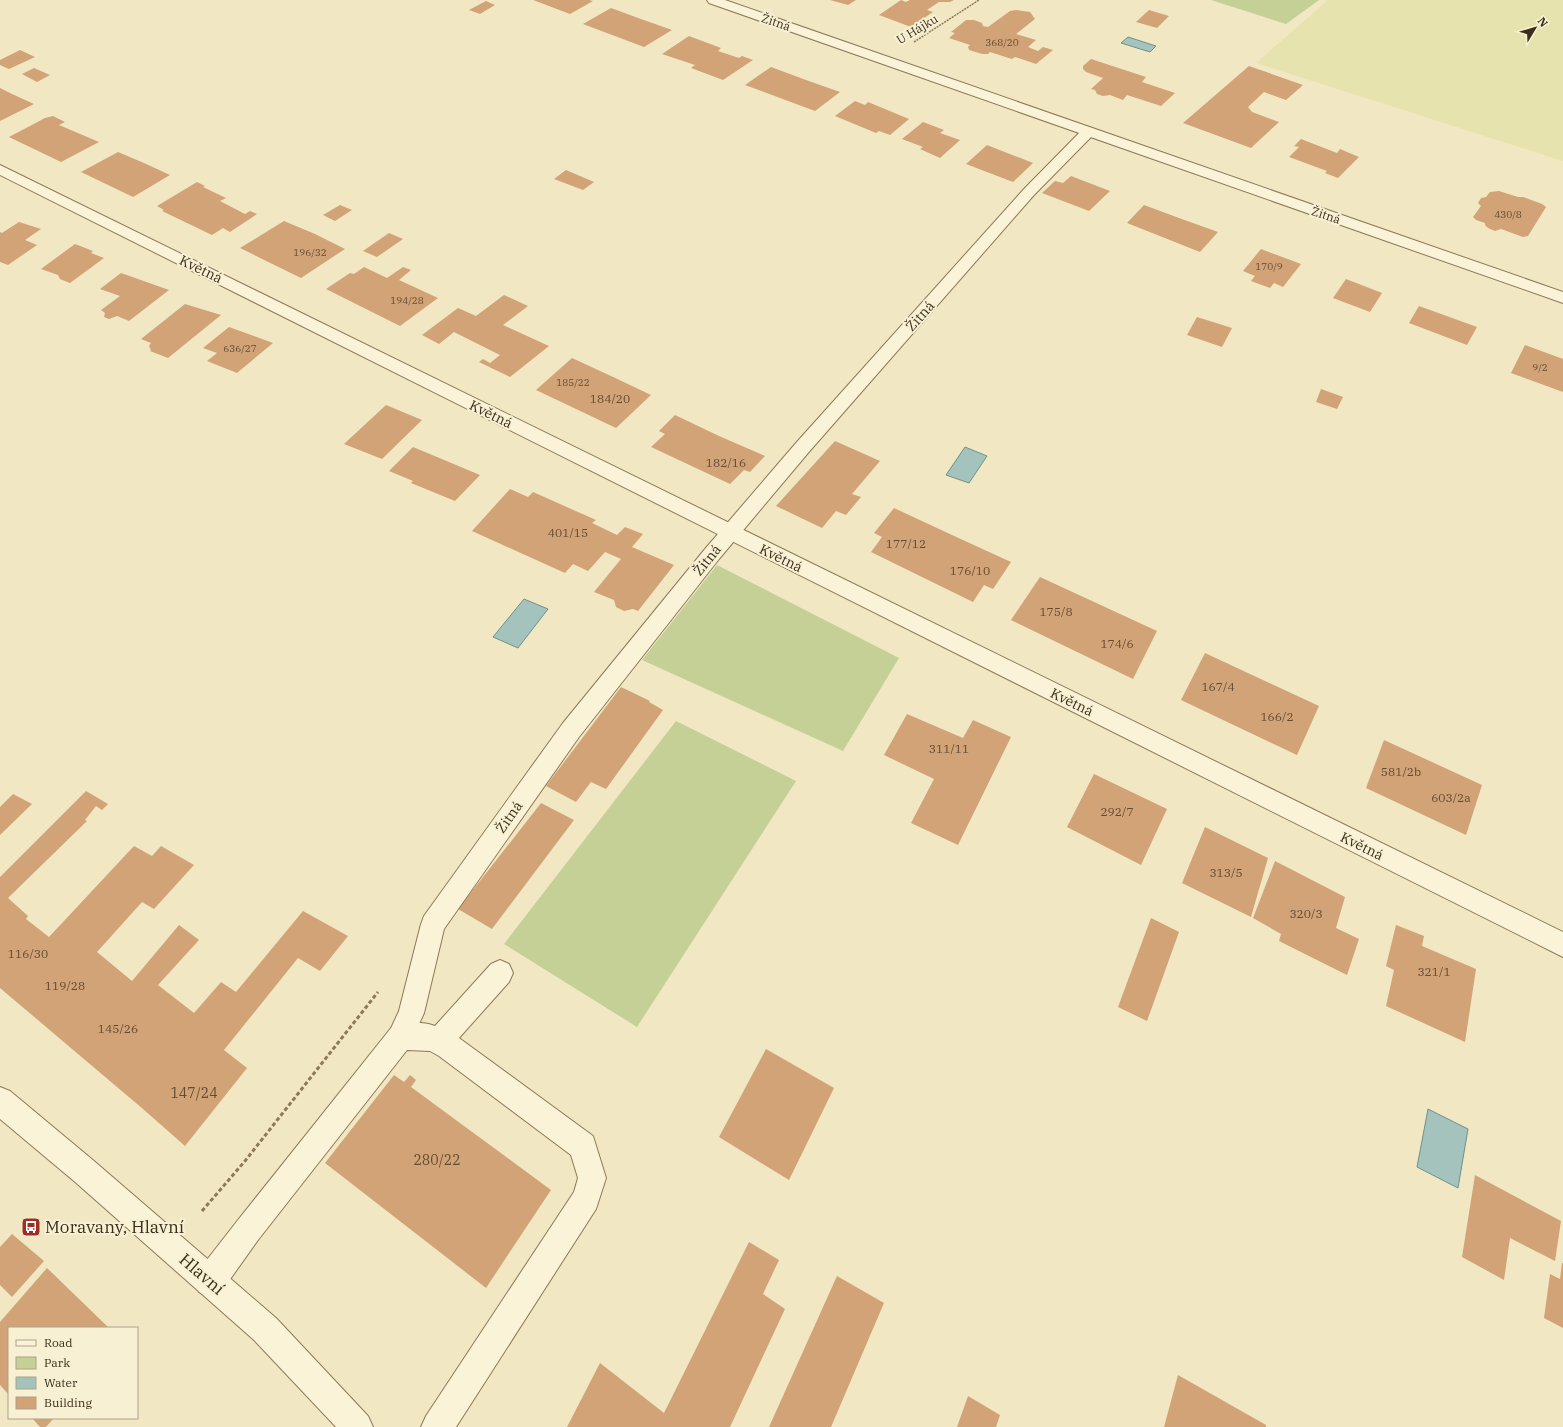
<svg xmlns="http://www.w3.org/2000/svg" width="1563" height="1427" font-family="'IBM Plex Serif',serif">
  <style>
    .farmland { fill: #e7e3af }
    .green { fill: #c5d096 }
    .water { fill: #a5c3bd; stroke: #6b938c }
    .building { fill: #d2a376 }
    .lines { fill: none; stroke-linecap: round; stroke-linejoin: round }
    .service-casing { stroke: #8d7858; stroke-width: 2 }
    .pedestrian-casing { stroke: #8d7858; stroke-width: 2 }
    .minor-casing { stroke: #8d7858; stroke-width: 2 }
    .tertiary-casing { stroke: #8d7858; stroke-width: 2 }
    .path-far1 { stroke: #8d7858; stroke-width: 1.5; stroke-dasharray: 2 1; stroke-linecap: butt }
    .path { stroke: #8d7858; stroke-width: 3; stroke-dasharray: 4 2.5; stroke-linecap: butt }
    .service { fill: #fbf3d7; fill-rule: evenodd }
    .pedestrian { fill: #fbf3d7; fill-rule: evenodd }
    .minor { fill: #fbf3d7; fill-rule: evenodd }
    .tertiary { fill: #fbf3d7; fill-rule: evenodd }
    .labels { text-anchor: middle; dominant-baseline: central; stroke-width: 4; stroke-linejoin: round; paint-order: stroke }
    .far-number-label { font-size: 10px; fill: #614b33 }
    .far-street-label { font-size: 12px; fill: #3b2e1d; stroke: #f8f0d3 }
    .number-label { font-size: 12px; fill: #614b33 }
    .street-label { font-size: 14px; fill: #3b2e1d; stroke: #f8f0d3 }
    .near-number-label { font-size: 14px; fill: #614b33 }
    .near-poi-label { font-size: 17px; fill: #3b2e1d; stroke: #f8f0d3; text-anchor: start }
    .near-street-label { font-size: 17px; fill: #3b2e1d; stroke: #f8f0d3 }
  </style>
  <rect width="100%" height="100%" fill="#f1e7c3"/>
  <path class="farmland" d="M 1328,0 L 1563,0 L 1563,161 L 1256,63 Z"/>
  <g class="green">
    <path d="M 1211,0 L 1319,0 L 1286,24 Z"/>
    <path d="M 717,565 L 899,658 L 843,751 L 642,660 Z"/>
    <path d="M 676,721 L 796,781 L 637,1027 L 504,944 Z"/>
  </g>
  <g class="water">
    <path d="M 1128,37 L 1156,46 L 1150,52 L 1121,43 Z"/>
    <path d="M 965,447 L 987,456 L 969,483 L 946,475 Z"/>
    <path d="M 524,599 L 548,609 L 518,648 L 493,637 Z"/>
    <path d="M 1428,1109 L 1468,1129 L 1458,1188 L 1417,1167 Z"/>
  </g>
  <g class="building">
    <path d="M 533,0 L 589,0 L 593,1 L 570,14 Z"/>
    <path d="M 830,0 L 856,0 L 848,5 Z"/>
    <path d="M 901,0 L 906,2 L 910,0 L 954,0 L 950,2 L 939,2 L 927,10 L 933,12 L 911,27 L 879,15 Z"/>
    <path d="M 486,1 L 495,5 L 480,14 L 469,10 Z"/>
    <path d="M 611,8 L 641,19 L 672,30 L 644,47 L 583,24 Z"/>
    <path d="M 1016,10 L 1030,12 L 1035,19 L 1016,34 L 1036,40 L 1028,47 L 1038,51 L 1043,47 L 1053,50 L 1036,64 L 1015,57 L 1012,59 L 990,52 L 988,54 L 982,54 L 969,50 L 968,47 L 970,45 L 949,38 L 955,33 L 951,32 L 966,20 L 974,20 L 982,23 L 983,26 L 988,27 L 1010,11 Z"/>
    <path d="M 1149,10 L 1169,16 L 1157,28 L 1136,22 Z"/>
    <path d="M 689,36 L 721,48 L 718,51 L 739,58 L 742,56 L 753,60 L 723,80 L 691,68 L 695,65 L 662,54 Z"/>
    <path d="M 20,50 L 35,57 L 9,69 L 0,65 L 0,60 Z"/>
    <path d="M 1091,59 L 1146,77 L 1142,82 L 1175,93 L 1161,106 L 1127,95 L 1123,100 L 1110,95 L 1103,96 L 1097,94 L 1095,90 L 1091,89 L 1103,78 L 1086,72 L 1083,69 L 1083,66 Z"/>
    <path d="M 1249,66 L 1303,85 L 1286,100 L 1264,92 L 1248,107 L 1252,112 L 1279,122 L 1251,148 L 1183,123 Z"/>
    <path d="M 771,67 L 806,80 L 840,92 L 815,111 L 745,85 Z"/>
    <path d="M 34,68 L 50,75 L 37,82 L 22,74 Z"/>
    <path d="M 0,88 L 12,94 L 34,104 L 0,121 Z"/>
    <path d="M 855,101 L 865,105 L 868,102 L 909,119 L 890,135 L 879,131 L 876,133 L 835,116 Z"/>
    <path d="M 53,116 L 65,122 L 59,125 L 99,142 L 61,162 L 9,137 L 45,118 Z"/>
    <path d="M 923,122 L 944,130 L 940,133 L 960,140 L 940,158 L 920,149 L 923,147 L 902,139 Z"/>
    <path d="M 1301,139 L 1337,153 L 1340,149 L 1359,157 L 1338,178 L 1325,173 L 1327,171 L 1289,157 L 1299,147 L 1294,146 Z"/>
    <path d="M 987,145 L 1033,163 L 1013,182 L 966,164 Z"/>
    <path d="M 118,152 L 144,163 L 170,175 L 133,197 L 81,172 Z"/>
    <path d="M 566,170 L 594,182 L 583,190 L 554,179 Z"/>
    <path d="M 1071,176 L 1110,191 L 1089,211 L 1042,193 L 1055,181 L 1063,183 Z"/>
    <path d="M 197,182 L 205,186 L 203,187 L 226,198 L 220,201 L 245,214 L 250,211 L 257,214 L 230,232 L 223,228 L 212,235 L 162,211 L 164,210 L 157,206 Z"/>
    <path d="M 1499,191 L 1518,197 L 1523,197 L 1542,204 L 1546,207 L 1528,236 L 1523,237 L 1501,229 L 1495,231 L 1488,228 L 1485,225 L 1485,223 L 1476,220 L 1473,217 L 1481,206 L 1478,203 L 1481,198 L 1486,197 L 1490,192 Z"/>
    <path d="M 340,205 L 352,210 L 335,221 L 323,215 Z"/>
    <path d="M 1144,205 L 1179,218 L 1218,232 L 1200,252 L 1127,223 Z"/>
    <path d="M 284,221 L 315,234 L 345,249 L 301,278 L 240,248 Z"/>
    <path d="M 19,222 L 41,229 L 25,240 L 37,245 L 8,265 L 0,262 L 0,232 L 2,233 Z"/>
    <path d="M 389,233 L 403,239 L 377,257 L 363,251 Z"/>
    <path d="M 75,244 L 93,251 L 91,253 L 104,258 L 70,283 L 60,279 L 58,275 L 41,269 Z"/>
    <path d="M 1261,249 L 1301,264 L 1283,287 L 1274,283 L 1270,288 L 1251,281 L 1255,276 L 1243,271 Z"/>
    <path d="M 364,267 L 387,278 L 403,267 L 411,270 L 399,280 L 438,298 L 400,326 L 326,289 L 350,273 L 354,274 Z"/>
    <path d="M 121,273 L 169,290 L 129,321 L 117,316 L 109,319 L 104,317 L 105,313 L 101,310 L 120,296 L 100,289 Z"/>
    <path d="M 1346,279 L 1382,293 L 1370,312 L 1333,298 Z"/>
    <path d="M 504,295 L 528,306 L 503,325 L 549,346 L 510,377 L 479,362 L 483,359 L 490,363 L 500,355 L 454,332 L 439,344 L 422,335 L 458,308 L 476,316 Z"/>
    <path d="M 185,304 L 221,315 L 168,358 L 150,351 L 151,350 L 149,346 L 151,343 L 141,339 Z"/>
    <path d="M 1419,306 L 1477,327 L 1467,345 L 1409,323 Z"/>
    <path d="M 1197,317 L 1232,328 L 1222,347 L 1187,335 Z"/>
    <path d="M 229,327 L 273,343 L 237,373 L 207,361 L 217,353 L 203,348 Z"/>
    <path d="M 1525,345 L 1563,359 L 1563,392 L 1511,373 Z"/>
    <path d="M 572,358 L 611,376 L 651,395 L 616,428 L 536,390 Z"/>
    <path d="M 1321,389 L 1343,397 L 1337,409 L 1316,402 Z"/>
    <path d="M 386,405 L 422,420 L 382,459 L 344,444 Z"/>
    <path d="M 675,415 L 719,436 L 765,456 L 750,472 L 744,470 L 730,484 L 651,447 L 665,434 L 659,431 Z"/>
    <path d="M 835,441 L 880,461 L 852,494 L 861,497 L 846,515 L 836,511 L 822,528 L 776,506 Z"/>
    <path d="M 413,447 L 437,457 L 480,475 L 455,501 L 411,483 L 413,481 L 389,471 Z"/>
    <path d="M 510,489 L 528,497 L 533,492 L 596,520 L 592,523 L 617,535 L 625,527 L 643,534 L 632,547 L 674,565 L 638,611 L 633,609 L 624,611 L 616,607 L 614,600 L 594,592 L 621,559 L 605,552 L 588,571 L 573,564 L 565,573 L 472,531 Z"/>
    <path d="M 894,508 L 952,535 L 1011,562 L 993,589 L 984,585 L 973,602 L 871,552 L 882,537 L 874,533 Z"/>
    <path d="M 1040,577 L 1157,631 L 1133,679 L 1011,620 Z"/>
    <path d="M 1205,653 L 1319,706 L 1297,755 L 1181,700 Z"/>
    <path d="M 621,687 L 650,701 L 649,702 L 663,710 L 606,789 L 591,782 L 576,802 L 546,786 Z"/>
    <path d="M 907,714 L 963,738 L 973,720 L 1011,737 L 958,845 L 911,823 L 934,779 L 884,755 Z"/>
    <path d="M 1384,740 L 1482,785 L 1466,835 L 1366,788 Z"/>
    <path d="M 1094,774 L 1167,809 L 1141,865 L 1067,827 Z"/>
    <path d="M 86,791 L 108,804 L 102,810 L 96,806 L 85,820 L 87,821 L 8,898 L 28,916 L 26,919 L 49,937 L 134,846 L 152,856 L 161,846 L 194,865 L 154,909 L 142,902 L 97,952 L 132,981 L 179,925 L 199,940 L 158,985 L 194,1013 L 221,982 L 236,992 L 303,911 L 348,936 L 320,971 L 298,958 L 224,1050 L 247,1068 L 185,1146 L 143,1109 L 0,988 L 0,877 Z"/>
    <path d="M 13,794 L 32,804 L 0,835 L 0,807 Z"/>
    <path d="M 541,803 L 574,820 L 492,929 L 458,909 Z"/>
    <path d="M 1205,827 L 1268,858 L 1251,917 L 1182,883 Z"/>
    <path d="M 1275,861 L 1345,897 L 1336,928 L 1359,939 L 1347,975 L 1279,941 L 1281,934 L 1253,918 Z"/>
    <path d="M 1151,918 L 1179,932 L 1147,1021 L 1118,1007 Z"/>
    <path d="M 1396,925 L 1424,936 L 1422,946 L 1476,969 L 1465,1042 L 1386,1006 L 1394,970 L 1386,966 Z"/>
    <path d="M 766,1049 L 834,1088 L 789,1180 L 719,1137 Z"/>
    <path d="M 394,1075 L 404,1082 L 410,1075 L 416,1080 L 411,1087 L 551,1190 L 486,1288 L 325,1163 Z"/>
    <path d="M 1475,1175 L 1561,1221 L 1555,1261 L 1510,1238 L 1504,1280 L 1462,1257 Z"/>
    <path d="M 12,1234 L 44,1261 L 12,1297 L 0,1285 L 0,1247 Z"/>
    <path d="M 749,1242 L 779,1260 L 763,1294 L 785,1309 L 730,1427 L 567,1427 L 600,1363 L 664,1413 Z"/>
    <path d="M 1562,1263 L 1563,1263 L 1563,1328 L 1544,1318 L 1550,1274 L 1560,1279 Z"/>
    <path d="M 47,1268 L 109,1328 L 9,1328 L 9,1395 L 0,1385 L 0,1322 Z"/>
    <path d="M 837,1276 L 884,1303 L 831,1427 L 769,1427 Z"/>
    <path d="M 1178,1375 L 1266,1425 L 1266,1427 L 1164,1427 Z"/>
    <path d="M 968,1396 L 1000,1415 L 996,1427 L 957,1427 Z"/>
    <path d="M 32,1418 L 54,1418 L 46,1427 L 40,1427 Z"/>
  </g>
  <g class="lines">
    <defs>
      <path id="service" d="M 500,960 L 509,964 L 513,973 L 509,982 L 459,1038 L 593,1136 L 606,1178 L 596,1209 L 456,1427 L 421,1427 L 426,1416 L 574,1192 L 578,1178 L 571,1155 L 439,1056 L 430,1051 L 407,1050 L 258,1240 L 221,1292 L 210,1296 L 199,1292 L 195,1281 L 199,1270 L 238,1220 L 391,1028 C 404,1022 421,1021 435,1026 L 491,964 Z"/>
      <path id="pedestrian" d="M 1088,128 L 1093,129 L 1095,132 L 1093,135 L 1034,195 L 808,453 L 719,559 L 579,737 L 444,929 L 424,1013 L 409,1046 L 400,1050 L 391,1046 L 387,1037 L 399,1011 L 421,924 L 424,916 L 563,723 L 705,549 L 796,443 L 1024,189 L 1083,129 Z"/>
      <g id="minor">
        <path d="M 707,0 L 725,0 L 1563,292 L 1563,303 L 709,3 Z"/>
        <path d="M 0,165 L 1563,932 L 1563,957 L 0,175 Z"/>
      </g>
      <path id="tertiary" d="M 0,1087 L 10,1091 L 94,1161 L 276,1318 L 368,1416 L 373,1427 L 336,1427 L 254,1340 L 74,1181 L 0,1119 Z"/>
    </defs>
    <use href="#service" class="service-casing"/>
    <use href="#pedestrian" class="pedestrian-casing"/>
    <use href="#minor" class="minor-casing"/>
    <use href="#tertiary" class="tertiary-casing"/>
    <path class="path-far1" d="M 914,42 L 979,0"/>
    <path class="path" d="M 202,1211 L 245,1161 L 378,992"/>
    <use href="#service" class="service"/>
    <use href="#pedestrian" class="pedestrian"/>
    <use href="#minor" class="minor"/>
    <use href="#tertiary" class="tertiary"/>
  </g>
  <defs>
    <symbol id="bus-square" viewBox="-11 -11 22 22"><rect x="-9" y="-9" width="18" height="18" rx="4" fill="#a02d24" stroke="#f8f0d3"/><path d="M-5-6H5V4H4V6H2V4H-2V6H-4V4H-5ZM-3.5-4V0h7V-4ZM-3.5 1.2v1.5H-2V1.2ZM2 1.2v1.5H3.5V1.2Z" fill="#fff"/></symbol>
  </defs>
  <g fill-rule="evenodd">
    <use href="#bus-square" x="20" y="1216" width="22" height="22"/>
  </g>
  <g class="labels">
    <g class="far-number-label">
      <text x="1002" y="42">368/20</text>
      <text x="1508" y="214">430/8</text>
      <text x="310" y="252">196/32</text>
      <text x="1269" y="266">170/9</text>
      <text x="407" y="300">194/28</text>
      <text x="240" y="348">636/27</text>
      <text x="1540" y="367">9/2</text>
      <text x="573" y="382">185/22</text>
    </g>
    <g class="far-street-label">
      <text transform="translate(776 22) rotate(19)">Žitná</text>
      <text transform="translate(917 29) rotate(-31)">U Hájku</text>
      <text transform="translate(1326 215) rotate(19)">Žitná</text>
    </g>
    <g class="number-label">
      <text x="610" y="398">184/20</text>
      <text x="726" y="462">182/16</text>
      <text x="568" y="532">401/15</text>
      <text x="906" y="543">177/12</text>
      <text x="970" y="570">176/10</text>
      <text x="1056" y="611">175/8</text>
      <text x="1117" y="643">174/6</text>
      <text x="1218" y="686">167/4</text>
      <text x="1277" y="716">166/2</text>
      <text x="949" y="748">311/11</text>
      <text x="1401" y="771">581/2b</text>
      <text x="1451" y="797">603/2a</text>
      <text x="1117" y="811">292/7</text>
      <text x="1226" y="872">313/5</text>
      <text x="1306" y="913">320/3</text>
      <text x="28" y="953">116/30</text>
      <text x="1434" y="971">321/1</text>
      <text x="65" y="985">119/28</text>
      <text x="118" y="1028">145/26</text>
    </g>
    <g class="street-label">
      <text transform="translate(201 269) rotate(26)">Květná</text>
      <text transform="translate(920 316) rotate(-48)">Žitná</text>
      <text transform="translate(491 414) rotate(26)">Květná</text>
      <text transform="translate(781 558) rotate(26)">Květná</text>
      <text transform="translate(707 560) rotate(-51)">Žitná</text>
      <text transform="translate(1072 702) rotate(26)">Květná</text>
      <text transform="translate(509 817) rotate(-55)">Žitná</text>
      <text transform="translate(1362 846) rotate(26)">Květná</text>
    </g>
    <g class="near-number-label">
      <text x="194" y="1093">147/24</text>
      <text x="437" y="1160">280/22</text>
    </g>
    <g class="near-poi-label">
      <text x="45" y="1227">Moravany, Hlavní</text>
    </g>
    <g class="near-street-label">
      <text transform="translate(202 1274) rotate(41)">Hlavní</text>
    </g>
  </g>
  <rect x="8" y="1327" width="130" height="92" fill="#f8f0d3" stroke="#aca28a"/>
  <rect x="16" y="1340" width="20" height="6" fill="#fbf3d7" stroke="#aca28a"/>
  <text x="44" y="1347" font-size="12" fill="#3b2e1d">Road</text>
  <rect x="16" y="1357" width="20" height="12" fill="#c5d096" stroke="#aca28a"/>
  <text x="44" y="1367" font-size="12" fill="#3b2e1d">Park</text>
  <rect x="16" y="1377" width="20" height="12" fill="#a5c3bd" stroke="#aca28a"/>
  <text x="44" y="1387" font-size="12" fill="#3b2e1d">Water</text>
  <rect x="16" y="1397" width="20" height="12" fill="#d2a376" stroke="#aca28a"/>
  <text x="44" y="1407" font-size="12" fill="#3b2e1d">Building</text>
  <g transform="translate(1535 28) rotate(52)" stroke="#f8f0d3" stroke-width="3" paint-order="stroke">
  <path d="M0-3L7 15L0 10L-7 15Z" fill="#3b2e1d"/>
  <text y="-6" font-size="11" font-weight="bold" text-anchor="middle" fill="#3b2e1d">N</text>
  </g>
</svg>
